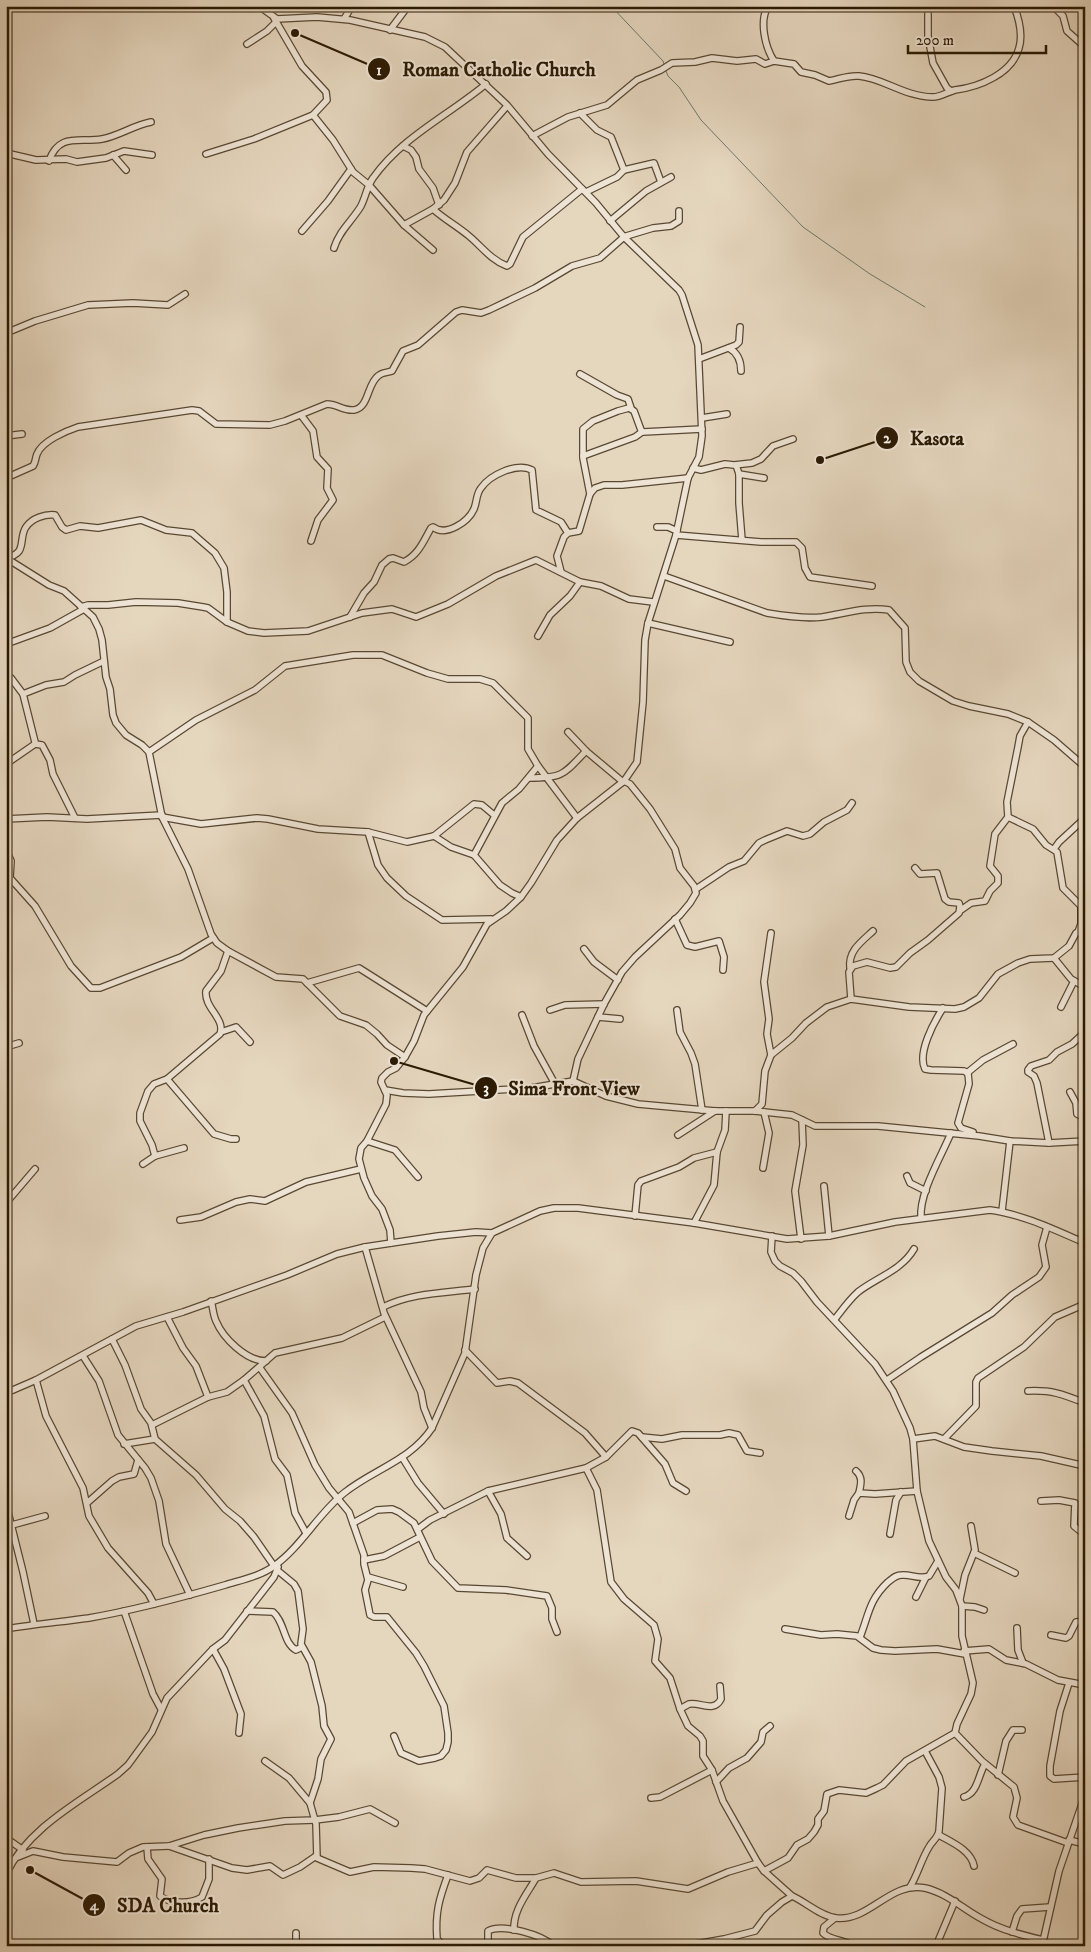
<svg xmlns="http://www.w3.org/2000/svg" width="1091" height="1952" font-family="'IM FELL DW Pica',serif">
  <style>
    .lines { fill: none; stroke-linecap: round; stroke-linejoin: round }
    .stream { stroke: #6b796e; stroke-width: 1 }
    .minor-casing { stroke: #594832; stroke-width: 8 }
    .minor { stroke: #eee4d5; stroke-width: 5.5 }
    .leader { fill: none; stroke: #2a1903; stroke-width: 2 }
    .callout-dot { fill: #2a1903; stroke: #eee4d5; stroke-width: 2 }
    .mark-label { font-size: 15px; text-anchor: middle; font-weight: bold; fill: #fff }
    .callout-label { font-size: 20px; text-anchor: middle; font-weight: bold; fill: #2a1903; stroke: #eee4d5; stroke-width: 4; stroke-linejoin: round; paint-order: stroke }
  </style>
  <rect width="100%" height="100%" fill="#e5d6be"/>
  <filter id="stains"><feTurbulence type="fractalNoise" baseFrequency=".004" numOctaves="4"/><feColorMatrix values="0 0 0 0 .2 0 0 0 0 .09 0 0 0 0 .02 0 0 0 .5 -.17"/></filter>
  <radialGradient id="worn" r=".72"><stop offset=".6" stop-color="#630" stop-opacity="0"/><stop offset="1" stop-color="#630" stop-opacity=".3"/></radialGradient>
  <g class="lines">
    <g class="stream">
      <path d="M 611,6 L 663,61 L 664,64"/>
      <path d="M 666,71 L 668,76 L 679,87 L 701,120 L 803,227 L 870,274 L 925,307"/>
    </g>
    <defs>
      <g id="minor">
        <path d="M 259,6 L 277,19 L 317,17 L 350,20 L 425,37 L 445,47 L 507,105 L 548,154 L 596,203 L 624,237 L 679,290 L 682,295 L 698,345 L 702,436 L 699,457 L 688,478 L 676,535 L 648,623 L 645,640 L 643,702 L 637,762 L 624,781 L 577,818 L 557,840 L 531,883 L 521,897 L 506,911 L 487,924 L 463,967 L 424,1015 L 414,1041 L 405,1057 L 396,1068 L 388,1072 L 382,1078 L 381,1082 L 387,1095 L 386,1104 L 367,1141 L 361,1148 L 359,1159 L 364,1178 L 372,1196 L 382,1209 L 390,1230 L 391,1243"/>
        <path d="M 768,6 C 759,21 765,47 774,61"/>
        <path d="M 1053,6 L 1063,16 L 1067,31 L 1085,47"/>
        <path d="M 928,14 L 928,36 L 933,63 L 947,88 L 951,91"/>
        <path d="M 344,19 L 352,6"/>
        <path d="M 390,30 L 408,6"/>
        <path d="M 247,44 L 267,31 L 276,22"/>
        <path d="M 580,113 L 597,130 L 611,137 L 624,170 L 617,177 L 586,192"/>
        <path d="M 313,115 L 333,140 L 353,172 L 369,185 L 404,225 L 433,250"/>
        <path d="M 532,136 L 568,117 L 607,105 L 637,80 L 661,70 L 672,63 L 695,62 L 712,58 L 737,61 L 756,59 L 765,64 L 774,61 L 794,64 L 801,72 L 815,75 L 829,81 C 840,79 848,75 859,76 C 883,78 905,97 933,97 C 941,97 947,92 955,90 C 979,87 1012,74 1019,48 C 1023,35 1019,19 1014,6"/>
        <path d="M 403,146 L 411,150 L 416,157 L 419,169 L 433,188 L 439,205"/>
        <path d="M 6,153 L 36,160 L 66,159 L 77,162 L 106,158 L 124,151 L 152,155"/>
        <path d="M 206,154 L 254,139 L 313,115 L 327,100 L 326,92 L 302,66 L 274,18"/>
        <path d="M 113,155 L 126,170"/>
        <path d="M 49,161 C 59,132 80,143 102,139 C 119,136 134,125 151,122"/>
        <path d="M 624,170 L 654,163 L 661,182"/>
        <path d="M 433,209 C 444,219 457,226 469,236 C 481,246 491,260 507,266 L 510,264 L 523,237 L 582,189"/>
        <path d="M 610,221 L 646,191 L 671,177"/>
        <path d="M 404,225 L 433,209 L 444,200 L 455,183 L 467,152 L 507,106"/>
        <path d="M 302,231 L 328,201 L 351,169"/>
        <path d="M 623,237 L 653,228 L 671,226 L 679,221 L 679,211"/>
        <path d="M 334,248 C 339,231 352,221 361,206 C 366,196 367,186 373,178 C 402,137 449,115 486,84"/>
        <path d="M 6,333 L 35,321 L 88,305 L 133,303 L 168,305 L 185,294"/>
        <path d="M 729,348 C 738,353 741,361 741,371"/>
        <path d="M 699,359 L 736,345 L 739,342 L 740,327"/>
        <path d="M 580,374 L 617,395 L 628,399 L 631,408"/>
        <path d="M 301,415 L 313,431 L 317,457 L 328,469 L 327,488 L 333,500 L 318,520 L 311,541"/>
        <path d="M 702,418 L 727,414"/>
        <path d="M 6,436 L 22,434"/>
        <path d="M 583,456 L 635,437 L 642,432"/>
        <path d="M 736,465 L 739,474 L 739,503 L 742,540"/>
        <path d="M 693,468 L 701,470 L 725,464 L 734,465 L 752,463 L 761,459 L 773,446 L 793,439"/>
        <path d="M 739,474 L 764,478"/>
        <path d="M 6,478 L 33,466 C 36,462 35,459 37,454 C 42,441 66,431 78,427 L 192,410 L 199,411 L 216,424 L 270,425 L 285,421 L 327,404 C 337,404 343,411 354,410 C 369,408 367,384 378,376 C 382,372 387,373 392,371 L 403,351 L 418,345 L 456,312 L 462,310 L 481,313 L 489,310 L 535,288 L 572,266 L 600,258 L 624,237"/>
        <path d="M 590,494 L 595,488 L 604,485 L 622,485 L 688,478"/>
        <path d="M 657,527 L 668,527 L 677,531"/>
        <path d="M 676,535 L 761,542 L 796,542 L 802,548 L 805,568 L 810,577 L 872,586"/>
        <path d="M 6,557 C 28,555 18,538 26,527 C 32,518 45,514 55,515 L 62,527 L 66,530 L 80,526 L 98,528 L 141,520 L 166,530 L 192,533 L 215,553 L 224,568 L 227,592 L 227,622"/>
        <path d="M 6,558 L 49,585 L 64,591 L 93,617 L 99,629 L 102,640 L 106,677 L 110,689 L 113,715 L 116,723 L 126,735 L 142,745 L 149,752 L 162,817 L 188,869 L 211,934 L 217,943 L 228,951 L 276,977 L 303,979 L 340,1016 L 366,1025 L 377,1034 L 387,1045 L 405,1057"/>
        <path d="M 561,572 L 557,556 L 564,537 L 568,533 L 579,531 L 590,494 L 583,458 L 583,429 L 593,421 L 618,411 L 629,408 L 634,411 L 641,430 L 643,432 L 702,429"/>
        <path d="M 664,576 L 767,613 C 785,616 804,619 822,617 C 843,614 867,606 889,610 L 905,628 L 906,662 L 910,672 L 919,681 L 953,701 L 969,706 L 1008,714 L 1028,722 L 1054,740 L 1085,767"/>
        <path d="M 81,607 L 88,605 L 108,605 L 136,602 L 178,603 L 203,607 L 208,608 L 227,622 L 248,631 L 264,633 L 308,631 L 362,613 L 392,609 L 416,617 L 448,604 L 496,576 L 536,560 L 580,582 L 601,586 L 629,599 L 653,602"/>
        <path d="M 350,617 L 364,593 L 374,582 L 382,565 L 389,559 L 393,558 L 404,562 C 419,554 423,542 431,528 L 433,527 C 446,537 468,522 474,509 C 477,502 476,494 481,488 C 490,475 517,462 532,470 L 536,510 L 561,522 L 568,533"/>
        <path d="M 648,623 L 730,642"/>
        <path d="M 538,636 L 550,615 L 570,596 L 580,582"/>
        <path d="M 6,644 L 50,628 L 84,609"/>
        <path d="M 6,681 L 11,678 L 23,694 L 35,742 L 35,744 L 6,764"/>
        <path d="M 23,694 L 46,685 L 64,682 L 75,675 L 104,661"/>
        <path d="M 568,732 L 586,751 L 623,782"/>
        <path d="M 35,744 L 42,745 L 50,760 L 53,774 L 75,818"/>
        <path d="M 149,752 L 196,720 L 255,690 L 285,666 L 353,655 L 382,655 L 427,673 L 448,679 L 480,679 L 493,683 L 528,718 L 528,749 L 538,766 L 577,818"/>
        <path d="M 529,778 C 563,778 563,775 586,751"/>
        <path d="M 162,817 L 201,824 L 257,818 L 268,819 L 318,829 L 368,832 L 407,842 L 434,836 L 451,847 L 474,855 L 500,885 L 512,893 L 521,897"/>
        <path d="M 1008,817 L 1033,829 L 1046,845 L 1057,852 L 1063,888 L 1081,906 L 1081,924 L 1078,932"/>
        <path d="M 6,819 L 47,817 L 87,819 L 162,815"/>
        <path d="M 368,832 L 378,865 L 387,878 L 406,896 L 442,920 L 491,919"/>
        <path d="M 434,836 L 474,804 L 482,805 L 494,815"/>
        <path d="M 1054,849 L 1059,842 L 1085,818"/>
        <path d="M 6,850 L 11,861 L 10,878 L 35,906 L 71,966 L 91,988 L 100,988 L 181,957 L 213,938"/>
        <path d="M 474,855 L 502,803 L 519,789 L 538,766"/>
        <path d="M 696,889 L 729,867 L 744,861 L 759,843 L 765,840 L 787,831 L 803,836 L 810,834 L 824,822 L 847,810 L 852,803"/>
        <path d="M 961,910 L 971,903 L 985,901 L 990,891 L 998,883 L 998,876 L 990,866 L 995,834 L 1008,817 L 1007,802 L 1018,747 L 1020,736 L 1028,722"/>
        <path d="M 675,919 L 687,945 L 695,947 L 719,941 L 724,957 L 723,970"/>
        <path d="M 771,933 L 764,982 L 769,1019 L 767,1034 L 771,1055"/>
        <path d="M 584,949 L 594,962 L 618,980"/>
        <path d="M 1054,958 L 1071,979 L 1085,987"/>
        <path d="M 850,968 C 848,951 861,942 873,931"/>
        <path d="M 307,983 L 359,968 L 427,1011"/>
        <path d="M 851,999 L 849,972 L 853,966 L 867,962 L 890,968 L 896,967 L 910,953 L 928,940 L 959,913 L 960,907 L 959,903 L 949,902 L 945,899 L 937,873 L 920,874 L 915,868"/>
        <path d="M 1061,1007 L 1074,981"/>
        <path d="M 943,1008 C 934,1022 917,1053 925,1069 L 931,1070 L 964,1071 L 968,1073 L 969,1084 L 958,1123 L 961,1128 L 973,1132"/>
        <path d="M 550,1010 L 565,1005 L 604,1004"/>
        <path d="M 677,1010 L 680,1032 L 691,1053 L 695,1064 L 702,1110"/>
        <path d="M 522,1015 L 534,1046 L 555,1084"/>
        <path d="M 598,1017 L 620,1019"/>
        <path d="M 221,1032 L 236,1027 L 250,1042"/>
        <path d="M 6,1047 L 19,1043"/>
        <path d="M 967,1073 L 983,1060 L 1013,1044"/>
        <path d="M 167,1079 L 214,1134 L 231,1139 L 236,1139"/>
        <path d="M 573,1081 L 578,1059 L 604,1004 L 622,972 L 635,957 L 680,915 L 690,903 L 696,893 L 694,886 L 680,868 L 675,849 L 650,809 L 630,784 L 624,781"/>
        <path d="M 385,1090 L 403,1093 L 429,1094 L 531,1088 L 573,1081 L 606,1096 L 638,1104 L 715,1111 L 755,1111 L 792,1115 L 815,1126 L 878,1126 L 979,1136 L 1010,1141 L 1049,1143 L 1085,1141"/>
        <path d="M 1070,1092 L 1076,1103 L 1077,1114 L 1085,1118"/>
        <path d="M 755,1111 L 762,1104 L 765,1071 L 771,1055 L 792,1038 L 806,1023 L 827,1007 L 851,999 L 909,1007 L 955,1009 L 964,1007 L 979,998 L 998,974 L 1018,963 L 1030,959 L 1054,958 L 1069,946 L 1076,933 L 1085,932"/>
        <path d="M 678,1135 L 715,1111"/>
        <path d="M 367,1141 L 395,1150 L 418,1177"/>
        <path d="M 1049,1143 L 1037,1083 L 1034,1076 L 1028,1072 L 1028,1070 L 1031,1066 L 1049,1060 L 1057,1052 L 1072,1044 L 1085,1032"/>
        <path d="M 155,1156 L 152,1145 L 140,1121 L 140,1113 L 148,1091 L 154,1084 L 167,1079 L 220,1034 C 226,1019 204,1008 206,991 L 221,971 L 228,951"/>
        <path d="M 143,1164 L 155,1156 L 184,1148"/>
        <path d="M 763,1168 L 769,1133 L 764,1112"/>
        <path d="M 907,1176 L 910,1183 L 926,1191"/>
        <path d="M 824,1186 L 829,1236"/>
        <path d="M 6,1203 L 35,1169"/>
        <path d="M 1002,1211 L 1010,1141"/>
        <path d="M 635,1216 L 638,1185 L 641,1181 L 679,1167 L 694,1158 L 717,1152"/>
        <path d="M 921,1218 C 919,1193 941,1157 951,1133"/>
        <path d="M 180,1220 L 201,1217 L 236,1202 L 250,1199 L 265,1201 L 306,1182 L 361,1169"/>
        <path d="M 694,1223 L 714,1185 L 717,1152 L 725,1130 L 726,1111"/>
        <path d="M 772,1236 L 771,1252 L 775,1261 L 780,1266 L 793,1273 L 801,1281 L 817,1302 L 875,1364 L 893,1391 L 910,1428 L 913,1439 L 917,1491 L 929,1541 L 946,1577 L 956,1590 L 962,1606 L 962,1636 L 973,1683 L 971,1694 L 957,1724 L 955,1733 L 982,1761 L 1014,1787 L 1017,1798 L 1013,1817 L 1018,1825 L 1068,1843"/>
        <path d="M 801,1239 L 795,1191 L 803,1145 L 802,1120"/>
        <path d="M 365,1247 L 384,1313 L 421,1392 L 424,1408 L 432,1428"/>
        <path d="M 211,1301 C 213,1307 213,1315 216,1321 C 223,1338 246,1361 266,1361"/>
        <path d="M 383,1307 C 412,1293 443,1293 475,1289"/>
        <path d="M 167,1317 L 183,1348 L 196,1366 L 208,1397"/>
        <path d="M 835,1319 C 842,1310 849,1300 858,1292 C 876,1278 902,1270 914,1249"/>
        <path d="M 112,1339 L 125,1365 L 141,1409 L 151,1423 L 155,1439 L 196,1475 L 225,1509 L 240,1521 L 254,1537 L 274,1566"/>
        <path d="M 465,1350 L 497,1383 L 510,1381 L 518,1383 L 585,1433 L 606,1457"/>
        <path d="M 83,1356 L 99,1381 L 118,1435 L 145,1468 L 151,1478 L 159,1501 L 166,1544 L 190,1595"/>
        <path d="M 260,1368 L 292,1413 L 315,1465 L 329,1488 L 349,1512 L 364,1555 L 364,1564 L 368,1580 L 365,1590 L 370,1615 L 374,1617 L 387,1617 L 416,1653 L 424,1666 L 444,1706 L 448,1733 L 448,1742 L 446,1750 L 441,1756 L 435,1758 L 419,1761 L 401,1753 L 394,1736"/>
        <path d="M 36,1380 L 46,1416 L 83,1488 L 89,1516 L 108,1548 L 148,1593 L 154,1604"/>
        <path d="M 244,1380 L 264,1416 L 275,1459 L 287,1475 L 295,1513 L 306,1533"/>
        <path d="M 887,1380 L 921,1357 L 992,1313 L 1012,1295 L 1039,1277 L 1046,1267 L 1042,1245 L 1047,1227"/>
        <path d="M 1028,1391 C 1052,1390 1062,1394 1085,1403"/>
        <path d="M 6,1393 L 36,1380 L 136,1326 L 183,1312 L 287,1275 L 337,1254 L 365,1247 L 438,1236 L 476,1232 L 492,1233"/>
        <path d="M 152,1425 L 208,1397 L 227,1392 L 244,1380 L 275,1353 L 342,1338 L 385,1317"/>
        <path d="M 642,1437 L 662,1439 L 682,1435 L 720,1435 L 729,1433 L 738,1435 L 747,1451 L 760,1453"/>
        <path d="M 913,1439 L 935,1436 L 964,1447 L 992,1451 L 1041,1456 L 1085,1466"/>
        <path d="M 944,1439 L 976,1406 L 976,1382 L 978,1378 L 1024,1347 L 1055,1317 L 1085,1304"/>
        <path d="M 124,1444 L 155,1439"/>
        <path d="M 402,1457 L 418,1483 L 444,1514"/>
        <path d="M 586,1468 L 597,1490 L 611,1582 L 624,1599 L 654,1625 L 658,1639 L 655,1661 L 670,1678 L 680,1709 L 688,1726 L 700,1736 L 703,1741 L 703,1756 L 712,1770 L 723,1801 L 758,1863 L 764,1871 L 792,1896"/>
        <path d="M 856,1471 C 863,1477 861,1484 859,1493"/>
        <path d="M 488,1491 L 501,1514 L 507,1538 L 527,1556"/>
        <path d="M 1041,1501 L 1059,1500 L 1075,1503 L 1074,1526 L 1085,1535"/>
        <path d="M 87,1503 L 112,1481 L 119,1477 L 134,1474 L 138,1460"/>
        <path d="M 6,1504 L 23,1572 L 34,1624"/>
        <path d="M 849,1516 L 854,1500 L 859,1493 L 875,1494 L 917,1491"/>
        <path d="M 353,1523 L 377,1510 L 392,1509 L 399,1512 L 414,1523 L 432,1561 L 458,1588 L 506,1590 L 547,1596 L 552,1608 L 552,1619 L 557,1632"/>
        <path d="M 12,1525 L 45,1516"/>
        <path d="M 418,1529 L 430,1520 L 488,1491 L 586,1468 L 606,1457 L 632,1431 L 638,1433 L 665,1464 L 673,1483 L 686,1491"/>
        <path d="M 890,1534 L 896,1500 L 901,1492"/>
        <path d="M 974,1553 L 1015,1573"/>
        <path d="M 364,1560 L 384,1556 L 420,1537"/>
        <path d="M 277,1570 L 294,1584 L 298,1591 L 303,1629 L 301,1644 L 311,1662 L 322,1706 L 324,1726 L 331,1739 L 321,1759 L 318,1779 L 310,1803 L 316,1824 L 317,1858 L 350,1872 L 374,1867 L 411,1868 L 425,1869 L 470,1881 L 479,1878 L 487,1870 L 516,1878 L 536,1878"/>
        <path d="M 368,1577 L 403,1587"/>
        <path d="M 916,1597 L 926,1577"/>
        <path d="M 960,1599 L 965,1575 L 975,1550 L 971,1526"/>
        <path d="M 962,1606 L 975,1607 L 984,1610"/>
        <path d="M 124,1611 L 153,1694 L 161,1709"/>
        <path d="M 247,1611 L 273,1612 C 285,1622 283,1643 296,1650 L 302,1647"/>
        <path d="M 1017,1628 L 1018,1650 L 1023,1663"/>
        <path d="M 6,1629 C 34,1624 61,1622 89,1618 C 135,1610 180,1598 225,1585 C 241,1580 261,1576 274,1566 C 300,1548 318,1514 344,1493 C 374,1469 410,1461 432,1428 L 465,1353 L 476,1275 L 483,1248 L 492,1233 L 540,1211 L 554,1208 L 578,1208 L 694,1223 L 787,1239 L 829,1236 L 895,1222 L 990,1210 C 1022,1214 1055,1230 1085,1243"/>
        <path d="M 785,1629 L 821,1635 L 837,1634 L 857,1636 L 873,1648 L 881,1650 L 895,1651 L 937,1649 L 965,1654"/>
        <path d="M 1051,1635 L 1066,1638 L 1069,1636 L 1076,1622 L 1085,1621"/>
        <path d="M 860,1637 C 869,1614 869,1600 888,1582 C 893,1578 896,1575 902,1575 C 911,1574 919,1580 929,1576 L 938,1561"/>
        <path d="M 213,1649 L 224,1669 L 241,1714 L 239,1733"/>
        <path d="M 964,1651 L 989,1649 L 1006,1660 L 1026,1664 L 1058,1680 L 1085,1685"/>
        <path d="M 1069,1683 L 1060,1711 L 1050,1766 L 1050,1776 L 1054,1779 L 1085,1777"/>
        <path d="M 680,1709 L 689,1704 C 701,1702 714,1713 721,1699 L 720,1686"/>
        <path d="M 265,1761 L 289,1778 L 310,1803"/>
        <path d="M 998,1775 L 1006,1741 L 1013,1730 L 1022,1730"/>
        <path d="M 716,1782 L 729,1768 L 747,1758 L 761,1742 L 763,1732 L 770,1726"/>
        <path d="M 964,1797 C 978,1793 978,1775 985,1764"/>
        <path d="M 651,1798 L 660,1797 L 712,1770"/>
        <path d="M 939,1835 C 951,1842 971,1850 974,1866"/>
        <path d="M 6,1838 L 23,1850"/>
        <path d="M 1069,1840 L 1085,1844"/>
        <path d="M 169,1846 L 232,1868 L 247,1870 L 270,1866 L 283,1875 L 300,1867 L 316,1856"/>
        <path d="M 147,1847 L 148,1859 L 162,1879 L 160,1896 C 170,1904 191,1904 202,1897 L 209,1879 L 209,1859"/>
        <path d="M 18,1857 L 33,1851 L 63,1857 L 117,1862 L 129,1853 L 143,1847 L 169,1846 L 204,1835 L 238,1828 L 285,1821 L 315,1820 L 339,1817 L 370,1809 L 395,1823"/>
        <path d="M 764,1871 L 788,1858 L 797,1845 L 808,1839 L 814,1832 L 818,1825 L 818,1819 L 824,1811 L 827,1794 L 839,1790 L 866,1793 L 877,1788 L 883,1785 L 906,1761 L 955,1733"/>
        <path d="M 6,1874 C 28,1828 79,1802 118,1774 L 128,1765 L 152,1732 L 167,1698 L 213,1649 L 225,1640 L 274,1577 L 278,1567"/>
        <path d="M 910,1887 C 918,1874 921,1860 929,1847 C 932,1841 938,1838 939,1831 L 942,1788 L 939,1777 L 925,1751"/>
        <path d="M 835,1918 L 824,1927 L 823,1933 C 831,1941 844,1939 853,1946"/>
        <path d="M 514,1930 C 513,1910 527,1894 536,1878 L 554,1873 L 581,1882 L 636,1881 L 688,1889 L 728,1872 L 758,1863"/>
        <path d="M 1012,1932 L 1017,1916 L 1022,1909 L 1050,1907"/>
        <path d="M 296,1933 L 296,1946"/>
        <path d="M 444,1946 L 437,1939 C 435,1913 439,1899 448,1875"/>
        <path d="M 488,1946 L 488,1931 C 503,1923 542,1935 554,1946"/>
        <path d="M 685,1946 L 724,1939 L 755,1931 L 767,1915 L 782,1902 L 792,1896 C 806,1902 820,1916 836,1918 C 869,1922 890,1881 925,1888 C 947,1893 963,1909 982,1919 C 1001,1930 1022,1935 1043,1940"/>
        <path d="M 862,1946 L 865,1944 L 900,1946"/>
        <path d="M 936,1946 L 955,1901"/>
        <path d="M 1042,1946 L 1059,1871 L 1085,1795"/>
      </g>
    </defs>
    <use href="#minor" class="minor-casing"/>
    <use href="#minor" class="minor"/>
  </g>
  <path class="leader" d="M295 33L379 69M820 460L887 438M394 1061L486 1088M30 1870L94 1905"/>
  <g class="callout-dot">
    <circle cx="295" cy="33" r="5"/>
    <circle cx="820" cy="460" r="5"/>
    <circle cx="394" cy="1061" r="5"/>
    <circle cx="30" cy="1870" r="5"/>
    <circle cx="379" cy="69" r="12"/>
    <circle cx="887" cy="438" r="12"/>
    <circle cx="486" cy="1088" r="12"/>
    <circle cx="94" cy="1905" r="12"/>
  </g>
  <g class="mark-label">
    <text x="379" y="75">1</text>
    <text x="887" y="443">2</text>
    <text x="486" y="1093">3</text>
    <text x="94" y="1910">4</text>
  </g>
  <g class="callout-label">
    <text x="499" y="76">Roman Catholic Church</text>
    <text x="937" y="445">Kasota</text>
    <text x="574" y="1095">Sima Front View</text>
    <text x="168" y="1912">SDA Church</text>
  </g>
  <rect width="1091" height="1952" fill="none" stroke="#e5d6be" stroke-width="25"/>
  <rect x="8" y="8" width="1076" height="1937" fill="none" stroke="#2a1903" stroke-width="2.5"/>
  <rect x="12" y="12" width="1066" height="1927" fill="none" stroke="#2a1903"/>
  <path d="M908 45v8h138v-8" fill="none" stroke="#2a1903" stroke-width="2.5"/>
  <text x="916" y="45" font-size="15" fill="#2a1903" stroke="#eee4d5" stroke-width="4" paint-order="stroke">200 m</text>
  <rect width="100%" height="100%" filter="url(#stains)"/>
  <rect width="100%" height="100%" fill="url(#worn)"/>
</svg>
